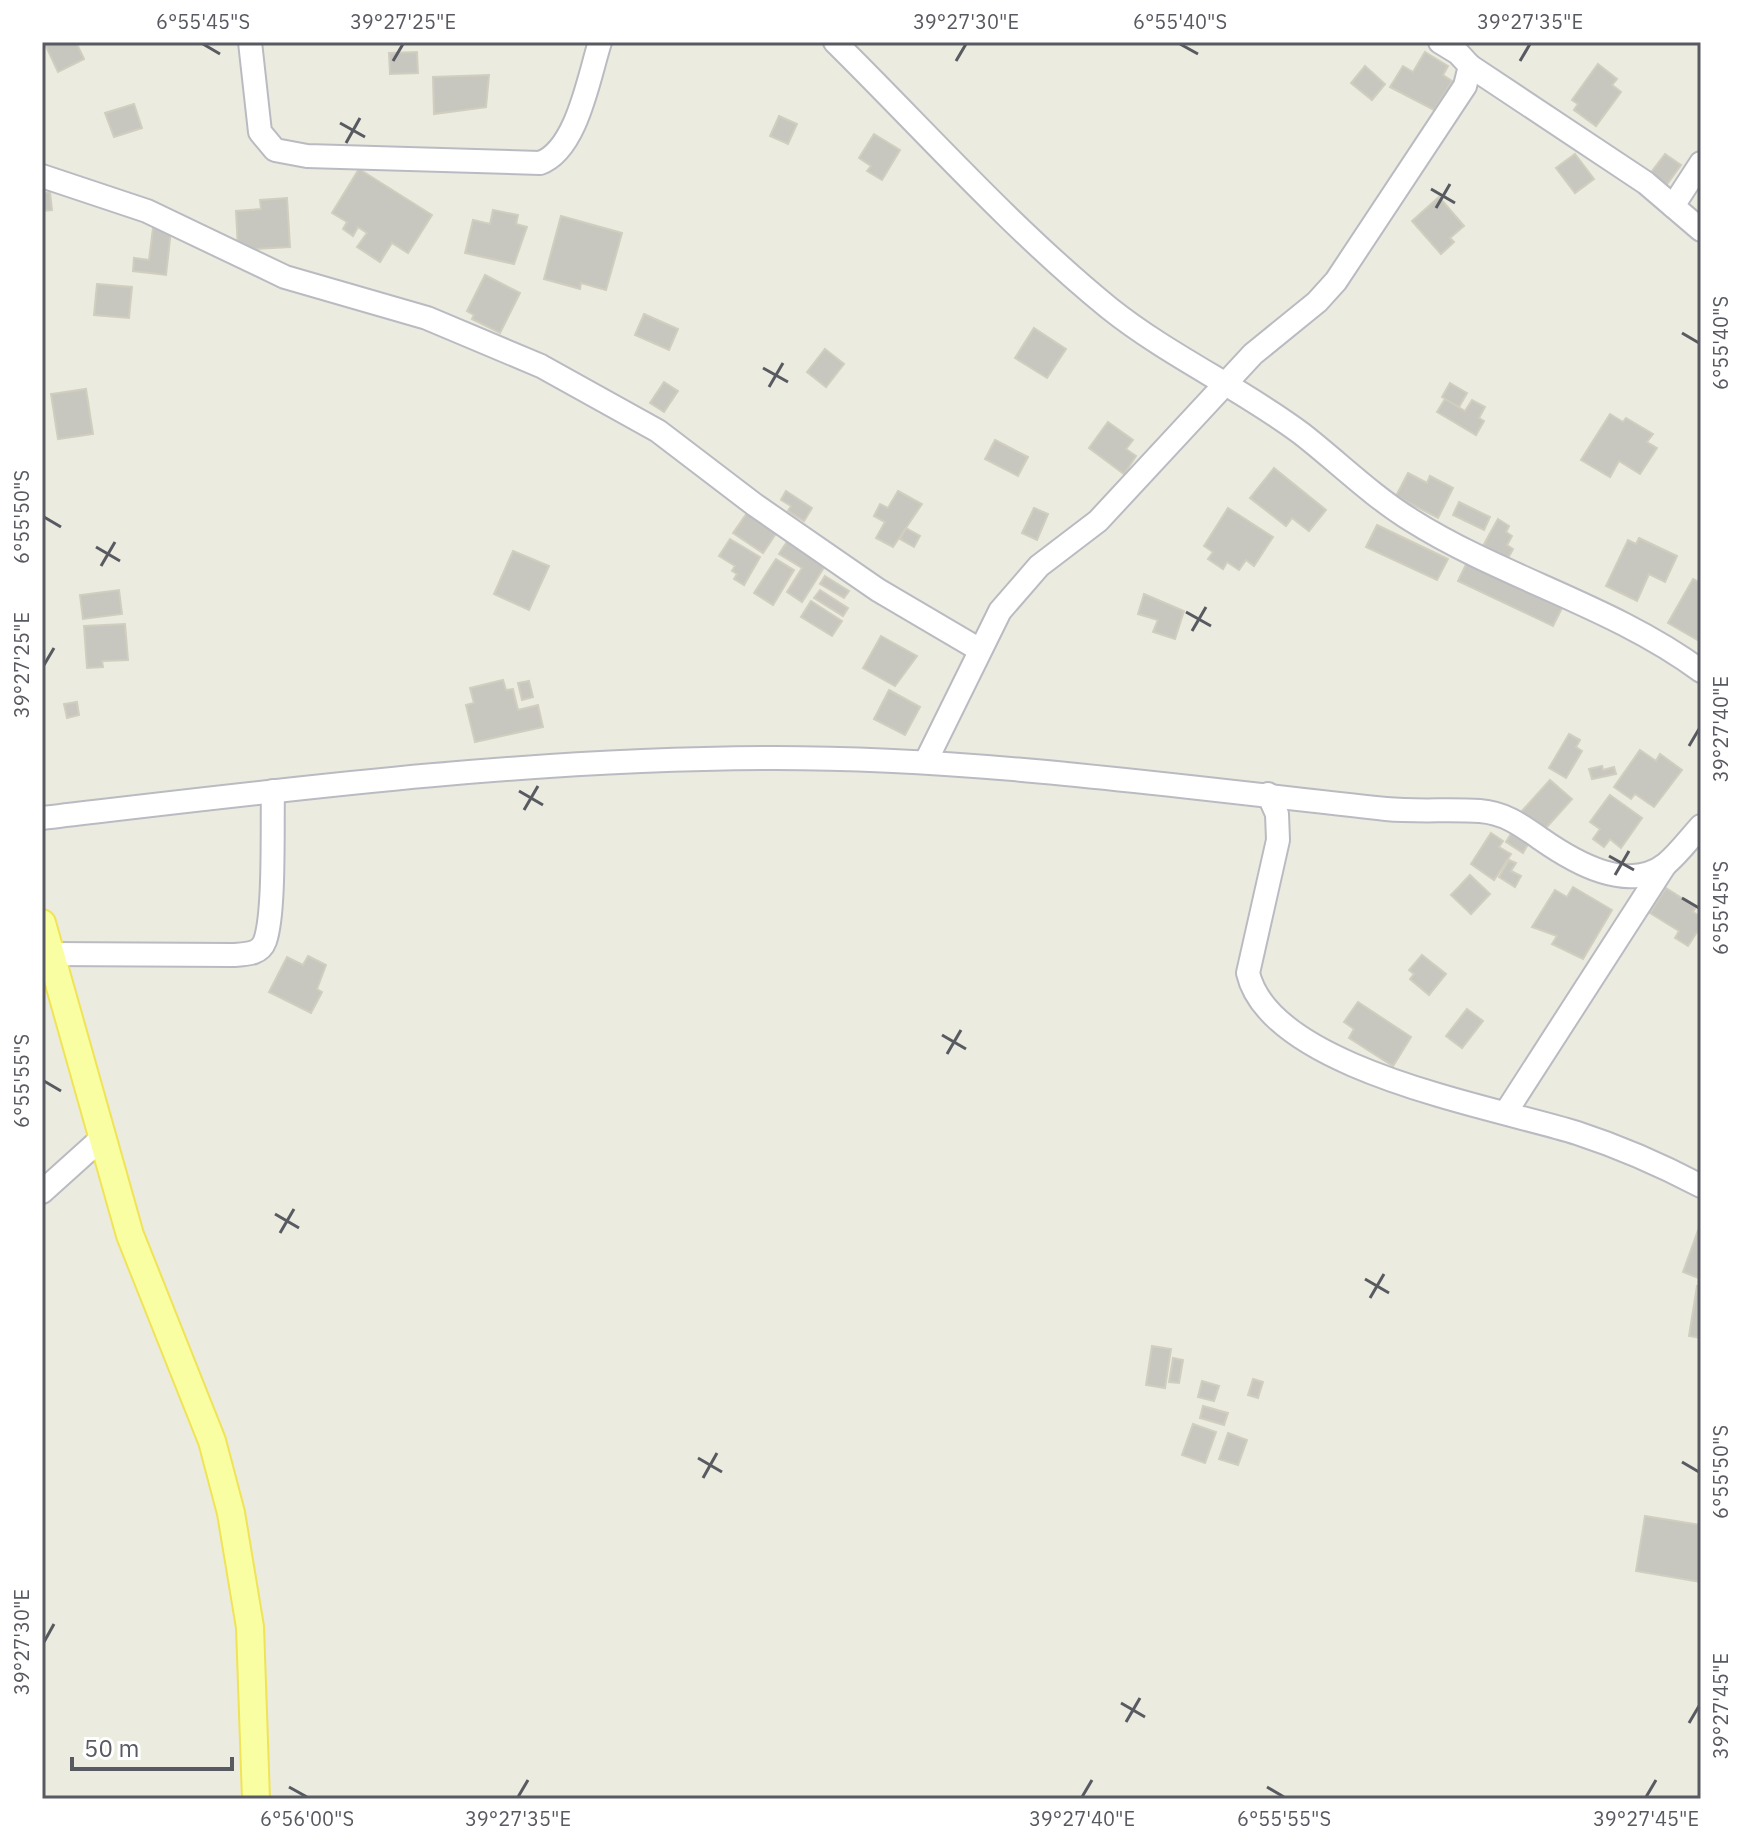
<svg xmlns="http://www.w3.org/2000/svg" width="1743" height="1841" font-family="'IBM Plex Sans',sans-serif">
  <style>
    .building { fill: #c8c7bf; stroke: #d0cebe; stroke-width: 2 }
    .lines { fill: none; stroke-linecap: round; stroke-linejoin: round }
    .minor-casing { stroke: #babbc2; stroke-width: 26 }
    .major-casing { stroke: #efe455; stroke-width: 30 }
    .minor { stroke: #fff; stroke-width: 22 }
    .major { stroke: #fafea2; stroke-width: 26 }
    .ticks { fill: none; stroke: #585a61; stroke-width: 3 }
    .neatline { fill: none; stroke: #585a61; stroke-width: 3 }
    .ticks-label { font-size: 20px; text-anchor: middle; fill: #585a61 }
  </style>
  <rect width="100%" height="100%" fill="#ecebdf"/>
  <g class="building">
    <path d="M 44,42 L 76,42 L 84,59 L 58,72 Z"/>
    <path d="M 417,52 L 418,73 L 390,74 L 389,53 Z"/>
    <path d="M 1425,52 L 1448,66 L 1443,75 L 1452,81 L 1434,110 L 1390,87 L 1403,66 L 1413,72 Z"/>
    <path d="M 1598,64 L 1617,79 L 1612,85 L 1621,92 L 1596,126 L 1574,110 L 1578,104 L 1572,100 Z"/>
    <path d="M 1365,66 L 1385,84 L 1372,100 L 1351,83 Z"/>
    <path d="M 489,75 L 486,107 L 434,114 L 433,77 Z"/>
    <path d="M 134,104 L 142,128 L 114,137 L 105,113 Z"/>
    <path d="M 779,116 L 797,124 L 788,144 L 770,136 Z"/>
    <path d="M 874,134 L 900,150 L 882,180 L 867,171 L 871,166 L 859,158 Z"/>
    <path d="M 1575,154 L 1594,179 L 1575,193 L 1556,168 Z"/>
    <path d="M 1665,154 L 1681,165 L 1665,187 L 1649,175 Z"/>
    <path d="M 359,169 L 432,215 L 408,253 L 392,243 L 380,262 L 357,247 L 367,233 L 358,227 L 353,236 L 343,229 L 347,222 L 332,213 Z"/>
    <path d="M 50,192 L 52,210 L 42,211 L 42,193 Z"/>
    <path d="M 1439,197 L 1464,226 L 1450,238 L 1454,242 L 1441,254 L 1412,221 Z"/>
    <path d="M 287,198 L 290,247 L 238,250 L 236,211 L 261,209 L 260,200 Z"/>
    <path d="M 493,210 L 518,215 L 516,224 L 527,227 L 514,264 L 465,253 L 473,220 L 490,224 Z"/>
    <path d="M 561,216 L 622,233 L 606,290 L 581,283 L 580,289 L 544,279 Z"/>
    <path d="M 153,228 L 171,230 L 166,275 L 133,271 L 134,258 L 149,260 Z"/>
    <path d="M 485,275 L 520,293 L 500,333 L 472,319 L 474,315 L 467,311 Z"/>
    <path d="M 97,284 L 132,287 L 129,318 L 94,315 Z"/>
    <path d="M 644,314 L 678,329 L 669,350 L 635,335 Z"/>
    <path d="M 1034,328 L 1066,349 L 1047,378 L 1015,358 Z"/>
    <path d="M 825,349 L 844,364 L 826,387 L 807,372 Z"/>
    <path d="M 664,382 L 678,391 L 664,412 L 650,403 Z"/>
    <path d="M 1450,383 L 1467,393 L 1459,407 L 1442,397 Z"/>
    <path d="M 86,389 L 93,434 L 58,439 L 51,394 Z"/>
    <path d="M 1445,399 L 1465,411 L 1472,400 L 1485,407 L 1479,418 L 1484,421 L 1476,435 L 1437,412 Z"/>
    <path d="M 1610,414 L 1623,422 L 1626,418 L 1653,434 L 1647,442 L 1657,448 L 1640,474 L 1619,461 L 1610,477 L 1581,460 Z"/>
    <path d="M 1108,422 L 1133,440 L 1126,449 L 1136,456 L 1124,474 L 1089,448 Z"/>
    <path d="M 995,440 L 1028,457 L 1018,476 L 985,459 Z"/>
    <path d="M 1274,468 L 1326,510 L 1309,531 L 1292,518 L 1286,526 L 1250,498 Z"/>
    <path d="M 1408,473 L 1427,483 L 1430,476 L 1453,488 L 1438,518 L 1396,496 Z"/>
    <path d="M 786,491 L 812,508 L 804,521 L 788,511 L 791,506 L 781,500 Z"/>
    <path d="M 898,491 L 922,504 L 893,547 L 876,538 L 885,522 L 874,516 L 880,504 L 888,508 Z"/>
    <path d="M 1459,502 L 1490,517 L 1484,530 L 1453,515 Z"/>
    <path d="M 1034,508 L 1048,514 L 1037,540 L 1022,533 Z"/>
    <path d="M 1228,508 L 1273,537 L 1254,566 L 1246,560 L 1239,570 L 1227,562 L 1223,569 L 1208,559 L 1213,552 L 1204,546 Z"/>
    <path d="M 747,513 L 777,532 L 763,553 L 733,533 Z"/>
    <path d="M 1498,519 L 1509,526 L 1506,532 L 1512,536 L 1507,545 L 1513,549 L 1507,560 L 1483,546 Z"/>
    <path d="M 1377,525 L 1448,559 L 1437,580 L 1366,547 Z"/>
    <path d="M 906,528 L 920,536 L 914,547 L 900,539 Z"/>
    <path d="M 790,537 L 828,561 L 802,602 L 787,592 L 802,568 L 779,554 Z"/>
    <path d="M 1639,538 L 1677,556 L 1665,582 L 1649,574 L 1637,601 L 1606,586 L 1628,540 L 1636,544 Z"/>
    <path d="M 730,539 L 760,557 L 744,585 L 734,579 L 737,574 L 732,571 L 735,566 L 719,556 Z"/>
    <path d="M 513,551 L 549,566 L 529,610 L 494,594 Z"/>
    <path d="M 1469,558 L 1564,604 L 1553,626 L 1458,581 Z"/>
    <path d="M 776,559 L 794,570 L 773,605 L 754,593 Z"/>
    <path d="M 825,576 L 849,591 L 844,598 L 820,584 Z"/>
    <path d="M 1693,579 L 1701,583 L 1701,642 L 1668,623 Z"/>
    <path d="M 119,590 L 122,614 L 83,619 L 80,595 Z"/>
    <path d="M 820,590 L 848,608 L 843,616 L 814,598 Z"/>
    <path d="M 1144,594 L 1184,611 L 1175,639 L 1153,632 L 1158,620 L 1138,614 Z"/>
    <path d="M 811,601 L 842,621 L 832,636 L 801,617 Z"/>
    <path d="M 125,624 L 128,660 L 102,661 L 103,667 L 87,668 L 84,626 Z"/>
    <path d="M 881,636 L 917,656 L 895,686 L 863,668 Z"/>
    <path d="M 503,680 L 506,690 L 513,689 L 518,710 L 538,705 L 543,727 L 475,742 L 466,705 L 474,703 L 470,688 Z"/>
    <path d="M 529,681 L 533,697 L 522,700 L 518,683 Z"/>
    <path d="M 889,690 L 920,707 L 905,735 L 874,719 Z"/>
    <path d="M 77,702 L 79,715 L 67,718 L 64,704 Z"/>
    <path d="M 1569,734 L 1580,740 L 1576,747 L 1582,751 L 1566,778 L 1549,768 Z"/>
    <path d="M 1640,750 L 1656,761 L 1660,754 L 1682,770 L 1654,807 L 1635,794 L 1631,799 L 1614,787 Z"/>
    <path d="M 1602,766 L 1603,770 L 1614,767 L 1616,774 L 1592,779 L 1589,769 Z"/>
    <path d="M 1550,780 L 1572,799 L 1546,828 L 1521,812 Z"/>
    <path d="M 1610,795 L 1642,818 L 1621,848 L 1610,839 L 1604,847 L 1593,839 L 1600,829 L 1590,822 Z"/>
    <path d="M 1515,827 L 1532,837 L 1523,853 L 1506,842 Z"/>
    <path d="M 1491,833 L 1503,841 L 1499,847 L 1511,854 L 1494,880 L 1471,864 Z"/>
    <path d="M 1509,860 L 1516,863 L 1511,871 L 1521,876 L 1515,887 L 1499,877 Z"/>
    <path d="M 1470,875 L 1490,894 L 1471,914 L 1451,895 Z"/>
    <path d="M 1573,887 L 1612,910 L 1583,959 L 1552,944 L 1557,936 L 1532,927 L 1555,890 L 1567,897 Z"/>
    <path d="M 1666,888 L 1696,907 L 1693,912 L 1701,917 L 1701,926 L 1688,946 L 1675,938 L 1679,931 L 1650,913 Z"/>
    <path d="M 1422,955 L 1446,974 L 1429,995 L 1410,979 L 1414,974 L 1409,970 Z"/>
    <path d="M 308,956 L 326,965 L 317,989 L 322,992 L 311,1013 L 269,992 L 287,957 L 303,965 Z"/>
    <path d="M 1358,1002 L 1411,1037 L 1393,1066 L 1349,1038 L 1354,1029 L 1344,1022 Z"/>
    <path d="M 1467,1009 L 1483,1021 L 1462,1048 L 1446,1036 Z"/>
    <path d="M 1701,1222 L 1701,1279 L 1683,1272 Z"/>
    <path d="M 1697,1286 L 1701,1287 L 1701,1338 L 1689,1336 Z"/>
    <path d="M 1152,1346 L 1171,1349 L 1165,1388 L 1146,1385 Z"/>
    <path d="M 1173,1358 L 1183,1360 L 1179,1383 L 1169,1382 Z"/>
    <path d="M 1253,1379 L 1263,1382 L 1258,1398 L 1248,1395 Z"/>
    <path d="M 1202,1381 L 1219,1386 L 1214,1401 L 1198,1397 Z"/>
    <path d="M 1203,1406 L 1228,1413 L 1224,1425 L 1200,1418 Z"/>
    <path d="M 1193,1424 L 1216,1432 L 1205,1463 L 1182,1455 Z"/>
    <path d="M 1228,1433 L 1247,1440 L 1238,1465 L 1219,1459 Z"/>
    <path d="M 1645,1516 L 1701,1525 L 1701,1582 L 1636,1571 Z"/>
  </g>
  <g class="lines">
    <defs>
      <g id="minor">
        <path d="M 250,42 L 260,132 L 275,150 L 307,156 L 540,163 C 577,150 589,76 600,42"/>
        <path d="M 835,42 C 925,131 1011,228 1109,308 C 1169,356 1241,388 1302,434 C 1339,463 1371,495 1411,520 C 1503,578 1613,606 1701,671"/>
        <path d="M 1470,66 L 1646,183 L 1701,230"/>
        <path d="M 42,176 L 147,211 L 285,277 L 427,318 L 541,366 L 658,431 L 755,505 L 878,590 L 980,650"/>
        <path d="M 1673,206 L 1701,163"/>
        <path d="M 926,761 L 1000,611 L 1039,566 L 1098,521 L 1253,354 L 1317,302 L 1336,281 L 1465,86 L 1470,66 L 1458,53 L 1440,42"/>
        <path d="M 1268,794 L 1277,814 L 1278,840 L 1248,973 C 1270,1069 1494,1107 1577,1133 C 1620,1147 1661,1165 1701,1186"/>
        <path d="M 42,818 C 281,790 524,759 765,758 C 973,757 1180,787 1386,809 C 1418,812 1449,809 1480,811 C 1505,813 1521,825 1541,839 C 1574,862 1628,894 1666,864 C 1679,853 1690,838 1701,826"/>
        <path d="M 50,954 L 233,955 C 245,954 260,955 265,941 C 275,913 272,825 273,791"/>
        <path d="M 1506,1112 L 1665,865"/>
        <path d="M 42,1192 L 102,1138"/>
      </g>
      <path id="major" d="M 42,923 L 130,1235 L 212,1441 L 231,1513 L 250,1627 L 256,1799"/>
    </defs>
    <use href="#minor" class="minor-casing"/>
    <use href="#major" class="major-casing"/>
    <use href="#minor" class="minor"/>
    <use href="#major" class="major"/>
  </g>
  <path class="ticks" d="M 203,44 L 220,54M 1180,44 L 1198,54M 393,61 L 403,44M 956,61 L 966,44M 1520,61 L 1530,44M 340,123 L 365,137M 346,143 L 360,118M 1431,189 L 1455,203M 1436,208 L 1450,184M 1682,333 L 1699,343M 763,368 L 788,382M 769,387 L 783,363M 44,517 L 61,527M 96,547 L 120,561M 101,566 L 115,542M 1186,612 L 1211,626M 1192,631 L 1206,607M 44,665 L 54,648M 1689,746 L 1699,729M 519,791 L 543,805M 524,810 L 538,786M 1609,856 L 1634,870M 1615,875 L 1629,851M 1682,898 L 1699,908M 942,1035 L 966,1049M 947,1054 L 961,1030M 44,1081 L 61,1091M 275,1214 L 299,1228M 280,1233 L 294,1209M 1365,1279 L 1389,1293M 1370,1298 L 1384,1274M 698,1458 L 722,1472M 1682,1462 L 1699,1472M 703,1478 L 717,1453M 44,1642 L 54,1624M 1121,1703 L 1145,1717M 1126,1722 L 1140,1698M 1689,1723 L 1699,1706M 289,1787 L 307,1797M 1267,1787 L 1284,1797M 518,1797 L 528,1780M 1082,1797 L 1092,1780M 1646,1797 L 1656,1780"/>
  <rect width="1743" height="1841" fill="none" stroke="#ffffff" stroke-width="88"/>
  <path d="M72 1757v12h160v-12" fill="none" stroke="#585a61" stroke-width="4"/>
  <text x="84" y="1757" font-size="24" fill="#585a61" stroke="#ffffff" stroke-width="6" paint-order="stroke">50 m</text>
  <rect x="44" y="44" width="1655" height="1753" class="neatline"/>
  <g class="ticks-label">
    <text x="203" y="29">6°55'45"S</text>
    <text x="403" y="29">39°27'25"E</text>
    <text x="966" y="29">39°27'30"E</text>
    <text x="1180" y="29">6°55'40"S</text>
    <text x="1530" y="29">39°27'35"E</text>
    <text transform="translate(1721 343) rotate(-90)" y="7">6°55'40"S</text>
    <text transform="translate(22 517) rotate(-90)" y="7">6°55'50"S</text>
    <text transform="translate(22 665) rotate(-90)" y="7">39°27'25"E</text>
    <text transform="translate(1721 729) rotate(-90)" y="7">39°27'40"E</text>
    <text transform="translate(1721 908) rotate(-90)" y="7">6°55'45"S</text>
    <text transform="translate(22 1081) rotate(-90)" y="7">6°55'55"S</text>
    <text transform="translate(1721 1472) rotate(-90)" y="7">6°55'50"S</text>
    <text transform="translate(22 1642) rotate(-90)" y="7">39°27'30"E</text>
    <text transform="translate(1721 1706) rotate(-90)" y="7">39°27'45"E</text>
    <text x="307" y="1826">6°56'00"S</text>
    <text x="518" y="1826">39°27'35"E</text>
    <text x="1082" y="1826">39°27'40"E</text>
    <text x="1284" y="1826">6°55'55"S</text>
    <text x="1646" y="1826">39°27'45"E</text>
  </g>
</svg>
